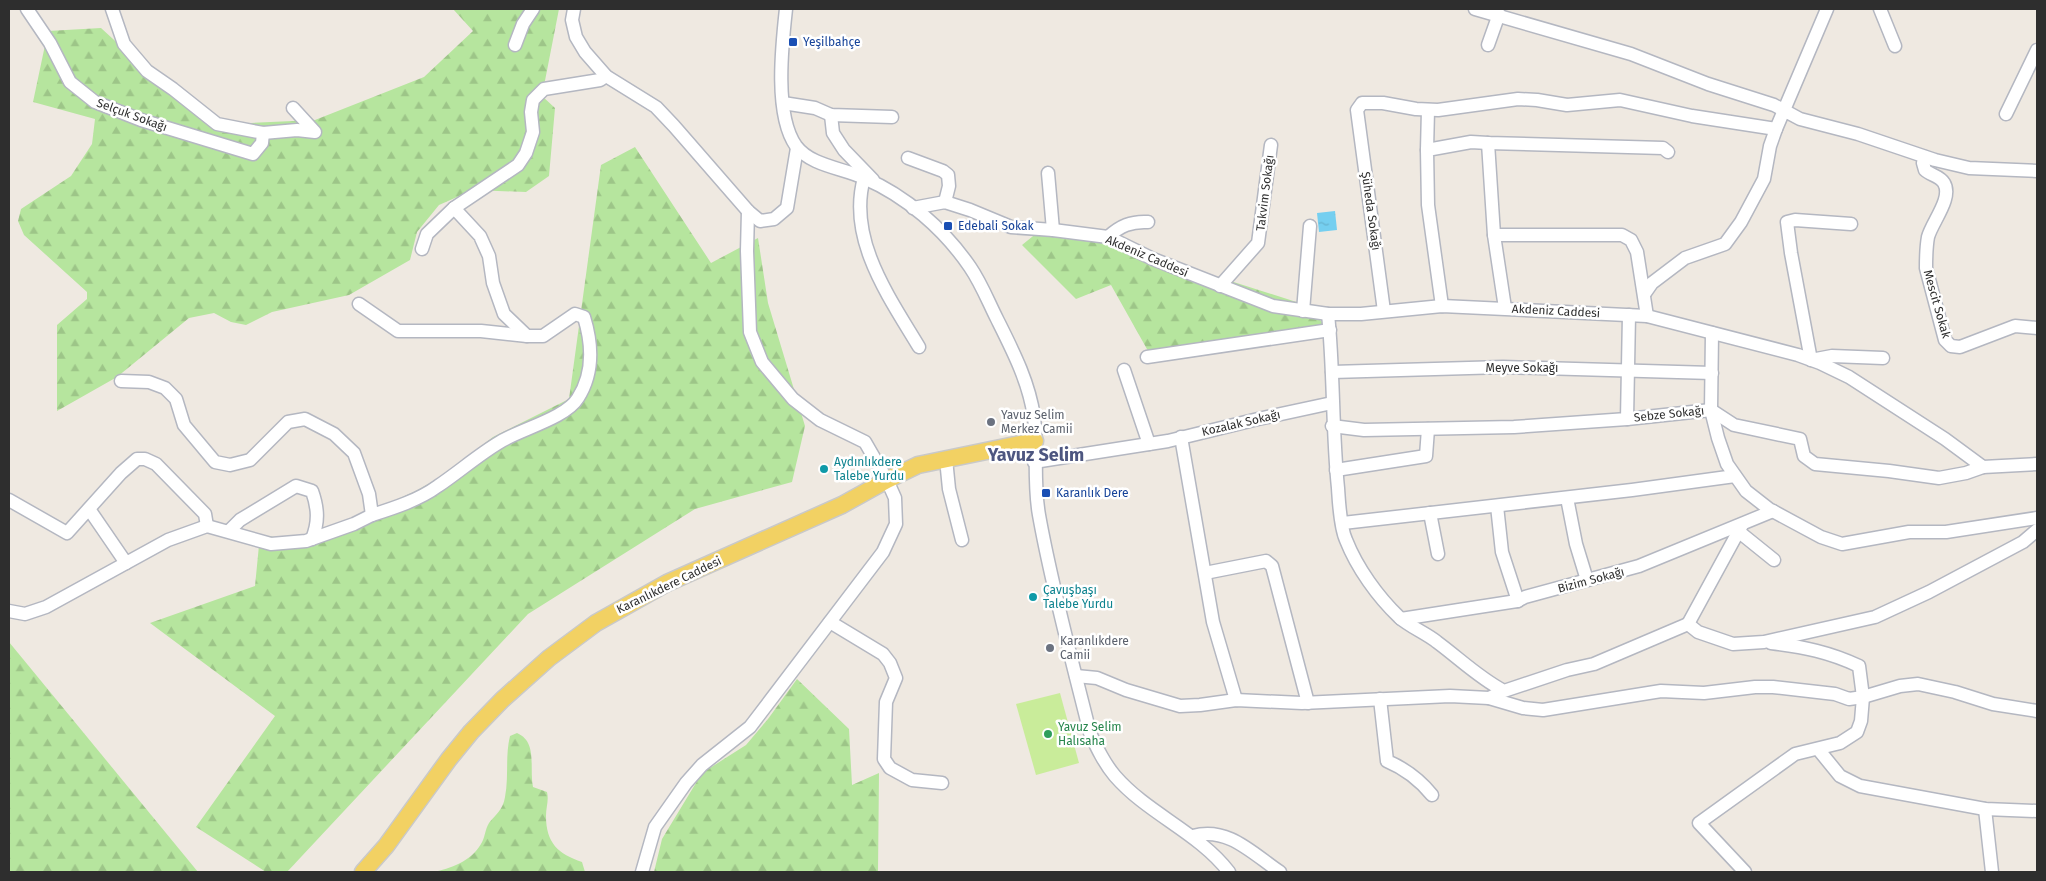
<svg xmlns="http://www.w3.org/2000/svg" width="2046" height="881" font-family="'Fira Sans',sans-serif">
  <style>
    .forest { fill: url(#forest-firs) }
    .pitch { fill: #c9ec9a }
    .water { fill: url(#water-ripples) }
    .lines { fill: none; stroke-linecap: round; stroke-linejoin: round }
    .minor-casing { stroke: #b4b7c1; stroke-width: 15 }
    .major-casing { stroke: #c9c9c9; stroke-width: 19 }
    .minor { stroke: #fff; stroke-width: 12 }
    .major { stroke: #f2d163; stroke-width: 16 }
    .transit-dot { fill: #1a4fb4; stroke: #fff; stroke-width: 2 }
    .worship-dot { fill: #6b7280; stroke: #fff; stroke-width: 2 }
    .culture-dot { fill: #0f9aa8; stroke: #fff; stroke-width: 2 }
    .leisure-dot { fill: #2e9e5b; stroke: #fff; stroke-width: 2 }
    .labels { text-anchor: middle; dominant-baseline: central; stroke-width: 5; stroke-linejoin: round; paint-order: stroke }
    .transit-label { font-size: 12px; fill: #164399; stroke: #fff; text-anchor: start }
    .street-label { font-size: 12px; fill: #2e2e2e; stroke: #fff }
    .worship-label { font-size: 12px; fill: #5b616d; stroke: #fff; text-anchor: start }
    .culture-label { font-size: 12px; fill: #0d838f; stroke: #fff; text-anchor: start }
    .leisure-label { font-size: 12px; fill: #27864d; stroke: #fff; text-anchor: start }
    .district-label { font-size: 18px; font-weight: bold; fill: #4d5680; stroke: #fff }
  </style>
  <defs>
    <pattern id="forest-firs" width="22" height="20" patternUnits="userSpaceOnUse" patternTransform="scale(1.25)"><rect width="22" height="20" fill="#b6e59e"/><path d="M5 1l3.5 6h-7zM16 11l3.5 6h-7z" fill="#9dc588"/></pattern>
    <pattern id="water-ripples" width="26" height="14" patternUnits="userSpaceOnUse" patternTransform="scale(1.25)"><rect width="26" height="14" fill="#75cff0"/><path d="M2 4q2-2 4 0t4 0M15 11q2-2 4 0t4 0" fill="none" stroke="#66b2ce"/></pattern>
  </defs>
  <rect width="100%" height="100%" fill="#efe9e1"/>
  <g class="forest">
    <path d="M 453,9 L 559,9 L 542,96 L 555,108 L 549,176 L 526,192 L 473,190 L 439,205 L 417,232 L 410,260 L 349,295 L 272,312 L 246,325 L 231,322 L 214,313 L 189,318 L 117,377 L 57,411 L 57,325 L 87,299 L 87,292 L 24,235 L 18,221 L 21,209 L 71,176 L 92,144 L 95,119 L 33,102 L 48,31 L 101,28 L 207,125 L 315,120 L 424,77 L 473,31 Z"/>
    <path d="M 635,147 L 711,263 L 758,238 L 768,303 L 805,426 L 792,482 L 695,509 L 528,614 L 287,872 L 266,872 L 196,827 L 275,716 L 150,623 L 255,586 L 260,535 L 303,541 L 416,491 L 444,475 L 493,437 L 569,399 L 601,165 Z"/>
    <path d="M 1043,228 L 1083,234 L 1312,307 L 1326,329 L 1152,358 L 1111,285 L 1076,299 L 1022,245 Z"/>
    <path d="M 9,642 L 198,872 L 9,872 Z"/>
    <path d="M 797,679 L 849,729 L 852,785 L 879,773 L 878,872 L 654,872 L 662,839 L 702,773 L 746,745 L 768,719 Z"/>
    <path d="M 517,733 C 538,742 529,768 533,787 L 547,792 C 549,801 546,807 546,816 C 546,843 558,854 582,862 L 585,872 L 432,872 C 451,869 471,861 481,844 C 485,838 485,829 489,823 C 496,814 503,810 505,797 C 509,777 505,756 510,736 Z"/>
  </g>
  <path class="pitch" d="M 1060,693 L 1079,763 L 1036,775 L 1016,704 Z"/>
  <path class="water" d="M 1335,211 L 1337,230 L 1319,232 L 1317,213 Z"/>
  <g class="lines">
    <defs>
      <g id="minor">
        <path d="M 27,9 L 50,43 L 70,82 L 95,102 L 141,120 L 253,154 L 262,143 L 263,133 L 217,124 L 173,89 L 147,71 L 124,44 L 112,9"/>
        <path d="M 574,9 L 572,20 L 576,37 L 585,52 L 606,76 L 656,107 L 674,126 L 748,211 L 760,221 L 774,219 L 787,208 L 797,148"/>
        <path d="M 786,9 C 782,45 774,115 796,146 C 811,166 843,168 864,178 C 906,196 944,229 970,267 C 981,283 988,301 997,319 C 1013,351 1029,382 1034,417 C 1038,450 1033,482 1039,515 C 1052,588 1072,660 1090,733 C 1097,748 1104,763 1115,776 C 1148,814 1198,832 1229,872"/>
        <path d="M 1475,9 L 1631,54 L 1708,84 L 1774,105 L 1800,119 L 1858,134 L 1935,160 L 1969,168 L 2037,171"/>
        <path d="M 1880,9 L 1895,46"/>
        <path d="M 515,45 L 523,24 L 533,9"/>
        <path d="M 1488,45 L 1499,14"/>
        <path d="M 783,103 L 815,108 L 831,115 L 892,117"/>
        <path d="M 2006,114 L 2037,50"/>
        <path d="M 831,115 L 833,133 L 844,150 L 873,180"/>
        <path d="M 263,133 L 297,130 L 315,132 L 293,108"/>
        <path d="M 1488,143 L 1494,235 L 1505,308"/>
        <path d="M 1427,150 L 1428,110"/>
        <path d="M 1925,157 L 1923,163 L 1925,170 C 1930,175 1940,176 1944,183 C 1953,198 1932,222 1928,237 C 1926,248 1926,258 1926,268 L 1945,340 L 1951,346 L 1960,347 L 2015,326 L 2037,328"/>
        <path d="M 908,158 L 943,171 L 948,175 L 949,186 L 945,202"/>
        <path d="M 1048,173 L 1053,230"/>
        <path d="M 864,178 C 847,239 889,297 919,347"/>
        <path d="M 913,208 L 945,202 L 970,210 L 1011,227 L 1053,230 L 1108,237 L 1153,259 L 1273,306 L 1328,314 L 1361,314 L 1442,306 L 1647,316 L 1798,355 L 1820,363 L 1849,377 L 1945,439 L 1983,467 L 2037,464"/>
        <path d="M 1851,224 L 1795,220 L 1787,222 L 1791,253 L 1811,360 L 1832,356 L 1883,358"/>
        <path d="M 1494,235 L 1622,235 L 1631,240 L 1637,252 L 1647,316"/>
        <path d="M 1108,237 C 1120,226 1131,221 1148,222"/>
        <path d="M 422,249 L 427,234 L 454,208 L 518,165 L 526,153 L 533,132 L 531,112 L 533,100 L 544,89 L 600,80 L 606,76"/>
        <path d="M 1220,286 L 1258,243 L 1271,145"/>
        <path d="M 1645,293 L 1652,283 L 1685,258 L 1725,244 L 1741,222 L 1764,179 L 1770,146 L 1776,129 L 1827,9"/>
        <path d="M 359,304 L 398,331 L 481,331 L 527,336"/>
        <path d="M 1442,306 L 1428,205 L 1427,150 L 1471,142 L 1488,143 L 1663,148 L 1668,152"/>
        <path d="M 1303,311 L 1310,226"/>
        <path d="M 1384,311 L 1357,110 L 1362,103 L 1383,103 L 1416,109 L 1438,110 L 1518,99 L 1537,100 L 1567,105 L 1620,100 L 1692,116 L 1776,129"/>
        <path d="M 1328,314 C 1334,372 1332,430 1338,488 C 1339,503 1340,527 1346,540 C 1357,568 1378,597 1399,617 C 1410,627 1426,633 1437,642 C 1460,659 1479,678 1504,691 L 1567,670 L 1594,664 L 1688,624 L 1698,632 L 1733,644 L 1764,642 L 1875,617 L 1929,592 L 2023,542 L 2037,530"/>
        <path d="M 1712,333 L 1711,410 L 1718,438 L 1727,464 L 1746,491 L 1769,509 L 1821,537 L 1842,544 L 1909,532 L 1946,532 L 2037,518"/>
        <path d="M 1147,357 L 1330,330"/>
        <path d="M 1124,370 L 1149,444"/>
        <path d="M 1332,372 L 1503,367 L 1712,373"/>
        <path d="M 121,381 L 149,382 L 165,388 L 176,399 L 184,425 L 215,462 L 230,465 L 250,460 L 288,422 L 305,419 L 334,434 L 354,453 L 369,494 L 372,515 C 394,508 419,500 438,486 C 459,472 478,455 500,442 C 521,429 566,418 578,398 C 594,373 592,343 584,317 L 575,314 L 543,336 L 527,336 L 504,314 L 493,283 L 489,256 L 480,236 L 454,208"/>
        <path d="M 1627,419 L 1711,410 L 1734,425 L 1800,439 L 1804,456 L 1815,464 L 1889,471 L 1939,478 L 1966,473 L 1983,467"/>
        <path d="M 1332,426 L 1364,430 L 1514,427 L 1627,419 L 1629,315"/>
        <path d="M 1181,437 L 1213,622 L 1236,700"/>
        <path d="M 946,459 L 949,489 L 962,540"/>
        <path d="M 1034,462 L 1168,441 L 1258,419 L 1332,403"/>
        <path d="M 1336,470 L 1426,456 L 1428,429"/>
        <path d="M 1567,498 L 1576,544 L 1587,580"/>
        <path d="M 9,500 L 67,533 L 121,473 L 137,459 L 145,459 L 156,464 L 205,514 L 207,526"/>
        <path d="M 1497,506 L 1502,552 L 1518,601"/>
        <path d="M 89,509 L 126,563"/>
        <path d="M 1430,513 L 1438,554"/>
        <path d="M 1343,523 L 1632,490 L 1735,476"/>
        <path d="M 229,531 L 240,520 L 296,486 L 312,491 C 318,508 319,522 312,539"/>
        <path d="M 1738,531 L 1774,560"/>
        <path d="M 1205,573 L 1266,561 L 1272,566 L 1308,703"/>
        <path d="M 9,611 L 25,614 L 46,607 L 168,540 L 207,526 L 271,544 L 306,541 L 354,524 L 372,515"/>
        <path d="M 1401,619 L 1517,601 L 1525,597 L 1639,566 L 1773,511"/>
        <path d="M 830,622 L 883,654 L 890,663 L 896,678 L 886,702 L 884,759 L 890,768 L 912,780 L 942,783"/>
        <path d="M 1688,624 L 1742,525"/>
        <path d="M 1076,676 L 1097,678 L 1126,690 L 1180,706 L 1200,705 L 1236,700 L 1302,703 L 1450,696 L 1489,698 L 1495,695"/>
        <path d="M 1489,698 L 1523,708 L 1543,710 L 1661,691 L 1704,693 L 1755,687 L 1773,687 L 1835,694 L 1849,699 L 1863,697 L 1900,686 L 1918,684 L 1955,692 L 1993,704 L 2037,711"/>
        <path d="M 1380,699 L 1387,761 C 1406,769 1419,779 1432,795"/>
        <path d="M 1818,749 L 1840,776 L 1860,786 L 1985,809 L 2037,811"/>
        <path d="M 1985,809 L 1992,872"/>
        <path d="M 1193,836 C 1228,826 1253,854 1280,872"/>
        <path d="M 642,872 L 655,827 L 686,783 L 702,765 L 750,727 L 883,552 L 896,524 L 895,498 L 887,480 L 865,442 L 820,420 L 793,399 L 762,362 L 750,332 L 747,251 L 748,211"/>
        <path d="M 1745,872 L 1699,823 L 1795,754 L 1840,743 L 1857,732 L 1861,721 L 1863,697 L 1859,666 C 1829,652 1804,647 1771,643"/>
      </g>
      <path id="major" d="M 363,872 L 386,846 L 449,759 L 471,732 L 502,700 L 549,658 L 596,623 L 667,583 L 842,505 L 887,480 L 918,465 L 1035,441"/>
    </defs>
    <use href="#minor" class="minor-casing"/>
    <use href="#major" class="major-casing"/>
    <use href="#minor" class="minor"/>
    <use href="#major" class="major"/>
  </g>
  <g class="transit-dot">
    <rect x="788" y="37" width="10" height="10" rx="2.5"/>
    <rect x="943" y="221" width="10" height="10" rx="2.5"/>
    <rect x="1041" y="488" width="10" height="10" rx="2.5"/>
  </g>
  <g class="worship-dot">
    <circle cx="991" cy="422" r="5"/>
    <circle cx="1050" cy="648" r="5"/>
  </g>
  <g class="culture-dot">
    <circle cx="824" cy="469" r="5"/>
    <circle cx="1033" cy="597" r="5"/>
  </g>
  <circle class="leisure-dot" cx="1048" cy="734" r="5"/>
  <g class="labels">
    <g class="transit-label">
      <text x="803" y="42">Yeşilbahçe</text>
      <text x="958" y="226">Edebali Sokak</text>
      <text x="1056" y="493">Karanlık Dere</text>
    </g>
    <g class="street-label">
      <text transform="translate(132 115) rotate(20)">Selçuk Sokağı</text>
      <text transform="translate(1265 193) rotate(-83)">Takvim Sokağı</text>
      <text transform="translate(1371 211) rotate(82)">Şüheda Sokağı</text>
      <text transform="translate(1147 256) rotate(23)">Akdeniz Caddesi</text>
      <text transform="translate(1937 304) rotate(74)">Mescit Sokak</text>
      <text transform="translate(1556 311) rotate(3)">Akdeniz Caddesi</text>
      <text x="1522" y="368">Meyve Sokağı</text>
      <text transform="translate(1669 414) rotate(-6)">Sebze Sokağı</text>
      <text transform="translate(1241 423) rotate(-13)">Kozalak Sokağı</text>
      <text transform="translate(1591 580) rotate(-15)">Bizim Sokağı</text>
      <text transform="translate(669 585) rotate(-26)">Karanlıkdere Caddesi</text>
    </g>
    <g class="worship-label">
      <text x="1001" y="415">Yavuz Selim<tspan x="1001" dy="14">Merkez Camii</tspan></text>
      <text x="1060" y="641">Karanlıkdere<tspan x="1060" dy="14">Camii</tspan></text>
    </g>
    <g class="culture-label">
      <text x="834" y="462">Aydınlıkdere<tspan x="834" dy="14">Talebe Yurdu</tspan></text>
      <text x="1043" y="590">Çavuşbaşı<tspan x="1043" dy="14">Talebe Yurdu</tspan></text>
    </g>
    <g class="leisure-label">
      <text x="1058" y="727">Yavuz Selim<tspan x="1058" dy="14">Halısaha</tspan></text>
    </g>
    <g class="district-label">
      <text x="1036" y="455">Yavuz Selim</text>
    </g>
  </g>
  <rect width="2046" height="881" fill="none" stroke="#2e2e2e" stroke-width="20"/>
</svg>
